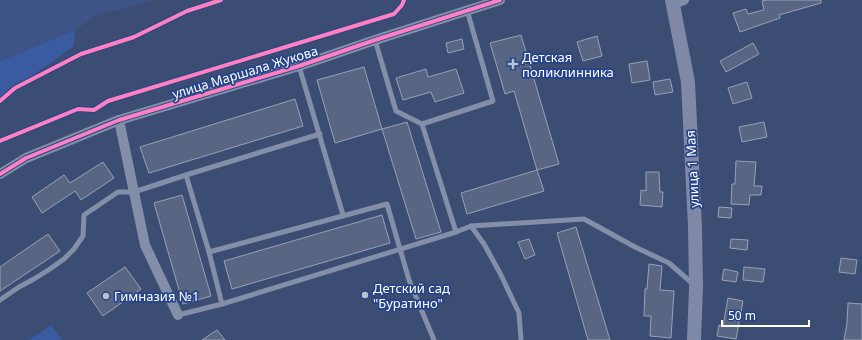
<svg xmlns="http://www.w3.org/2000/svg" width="862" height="340" font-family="'Noto Sans',sans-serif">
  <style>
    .green { fill: #3a5ba0 }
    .water { fill: #3e5486 }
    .building { fill: #586684; stroke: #97a1b7 }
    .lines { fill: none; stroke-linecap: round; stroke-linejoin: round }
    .lane { stroke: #838ea8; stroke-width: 5 }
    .street { stroke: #838ea8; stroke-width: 10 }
    .secondary { stroke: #7f89a5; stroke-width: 14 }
    .cycleway-casing { stroke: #26448a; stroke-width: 6 }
    .cycleway { stroke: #ff80c0; stroke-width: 4 }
    .poi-dot { fill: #bbc1ce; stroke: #26448a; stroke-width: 1.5 }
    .labels { text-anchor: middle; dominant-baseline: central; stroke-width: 3.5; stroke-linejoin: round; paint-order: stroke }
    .poi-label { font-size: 13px; fill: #fff; stroke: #26448a; text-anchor: start }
    .street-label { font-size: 13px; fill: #fff; stroke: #26448a }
  </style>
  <rect width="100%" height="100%" fill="#3c4d74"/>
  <g class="green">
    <path d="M 75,30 L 74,46 L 0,99 L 0,61 Z"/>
    <path d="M 51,325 L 62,340 L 29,340 Z"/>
  </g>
  <path class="water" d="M 0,0 L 154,0 L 96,16 L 75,30 L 0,61 Z"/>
  <g class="building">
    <path d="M 767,0 L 821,0 L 821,3 L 779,15 L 780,18 L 740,32 L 733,13 L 746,9 L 748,14 L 764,10 L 762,1 Z"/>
    <path d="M 521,35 L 559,164 L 537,170 L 514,91 L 505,94 L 490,43 Z"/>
    <path d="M 597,36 L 602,56 L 583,61 L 577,42 Z"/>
    <path d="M 462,39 L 464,49 L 448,53 L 446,43 Z"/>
    <path d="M 753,43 L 759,54 L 726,72 L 720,61 Z"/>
    <path d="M 647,61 L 650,80 L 632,83 L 629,64 Z"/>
    <path d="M 364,67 L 382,129 L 335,143 L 317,80 Z"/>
    <path d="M 426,69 L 428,77 L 456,69 L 464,93 L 435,102 L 431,92 L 403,100 L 396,78 Z"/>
    <path d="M 670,79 L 673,92 L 655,95 L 653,82 Z"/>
    <path d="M 747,82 L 752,98 L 733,104 L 728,88 Z"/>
    <path d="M 295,99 L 303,126 L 149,173 L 140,147 Z"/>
    <path d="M 407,122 L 441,232 L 416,239 L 382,129 Z"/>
    <path d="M 764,122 L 767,137 L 742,142 L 739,127 Z"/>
    <path d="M 736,161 L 756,162 L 754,186 L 762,186 L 761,195 L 750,195 L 749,205 L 731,204 L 732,184 L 735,184 Z"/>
    <path d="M 103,162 L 114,178 L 81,200 L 75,191 L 42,213 L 32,197 L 64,175 L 70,183 Z"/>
    <path d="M 537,170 L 544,191 L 467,214 L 461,193 Z"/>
    <path d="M 646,172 L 659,172 L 660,192 L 663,192 L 662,207 L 640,205 L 641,190 L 646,191 Z"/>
    <path d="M 182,195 L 211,296 L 183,304 L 154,203 Z"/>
    <path d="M 719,207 L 732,208 L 731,218 L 718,217 Z"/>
    <path d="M 382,215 L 390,243 L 232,289 L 224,261 Z"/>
    <path d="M 576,227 L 610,340 L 588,340 L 557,233 Z"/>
    <path d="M 48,234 L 60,251 L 0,291 L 0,267 Z"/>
    <path d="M 529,239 L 535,255 L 525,259 L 518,242 Z"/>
    <path d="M 731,239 L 748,240 L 747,250 L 730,248 Z"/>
    <path d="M 841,258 L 857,260 L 855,274 L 839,272 Z"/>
    <path d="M 649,264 L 662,266 L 660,290 L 674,291 L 671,338 L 650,336 L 651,316 L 644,316 L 645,289 L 647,289 Z"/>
    <path d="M 125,267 L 141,289 L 103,316 L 87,293 Z"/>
    <path d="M 744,267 L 765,269 L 763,282 L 743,280 Z"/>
    <path d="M 724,269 L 738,272 L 736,282 L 722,280 Z"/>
    <path d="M 728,298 L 743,301 L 736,339 L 717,336 L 719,325 L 723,326 Z"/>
    <path d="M 848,303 L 862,304 L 862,340 L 844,340 L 847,323 Z"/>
    <path d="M 217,330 L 225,340 L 202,340 Z"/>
  </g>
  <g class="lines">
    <g class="lane">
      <path d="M 375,40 L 396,111 L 422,124 L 493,101 L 467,10"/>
      <path d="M 299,66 L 343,215"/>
      <path d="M 422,124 L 456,232"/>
      <path d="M 186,175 L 209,252 L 222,304"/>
      <path d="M 471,226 L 584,219 L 635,247 L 669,263 L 693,284"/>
      <path d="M 209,252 L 387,204 L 409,280 L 434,340"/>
      <path d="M 0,300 L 19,287 L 34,279 L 50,269 L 64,259 L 74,249 L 83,236 L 84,215 L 118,192 L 134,192 L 186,175 L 320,134"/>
      <path d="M 178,315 L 222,304 L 456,232 L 471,226 L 484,244 L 500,273 L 519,313 L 521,340"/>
    </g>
    <g class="street">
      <path d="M 673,4 L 684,0"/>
      <path d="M 119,120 L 145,245 L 178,315"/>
      <path d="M 0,174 L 26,158 L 119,120 L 299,66 L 375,40 L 500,0"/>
    </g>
    <path class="secondary" d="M 672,0 L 688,82 L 695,227 L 696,287 L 694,340"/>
    <defs>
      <g id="cycleway">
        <path d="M 0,101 L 15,88 L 81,54 L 134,37 L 187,11 L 221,0"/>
        <path d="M 0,141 L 78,109 L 94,110 L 108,101 L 394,14 L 402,5 L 404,0"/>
        <path d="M 0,174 L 26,158 L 119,120 L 299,66 L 375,40 L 500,0"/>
      </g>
    </defs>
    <use href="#cycleway" class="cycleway-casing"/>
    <use href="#cycleway" class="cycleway"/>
  </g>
  <g class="poi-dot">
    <path d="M511 58h4v4h4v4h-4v4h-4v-4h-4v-4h4z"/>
    <circle cx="365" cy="295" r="4"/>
    <circle cx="106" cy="296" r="4"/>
  </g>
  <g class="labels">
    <g class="poi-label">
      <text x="522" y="57">Детская<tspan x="522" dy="15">поликлинника</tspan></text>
      <text x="373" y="288">Детский сад<tspan x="373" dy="15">"Буратино"</tspan></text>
      <text x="114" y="296">Гимназия №1</text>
    </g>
    <g class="street-label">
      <text transform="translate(245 72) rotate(-17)">улица Маршала Жукова</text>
      <text transform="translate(692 169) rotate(-93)">улица 1 Мая</text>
    </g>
  </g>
  <path d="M722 320v6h87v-6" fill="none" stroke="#ffffff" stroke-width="2"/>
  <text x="728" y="320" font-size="12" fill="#ffffff" stroke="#26448a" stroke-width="3" paint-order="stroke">50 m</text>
</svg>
